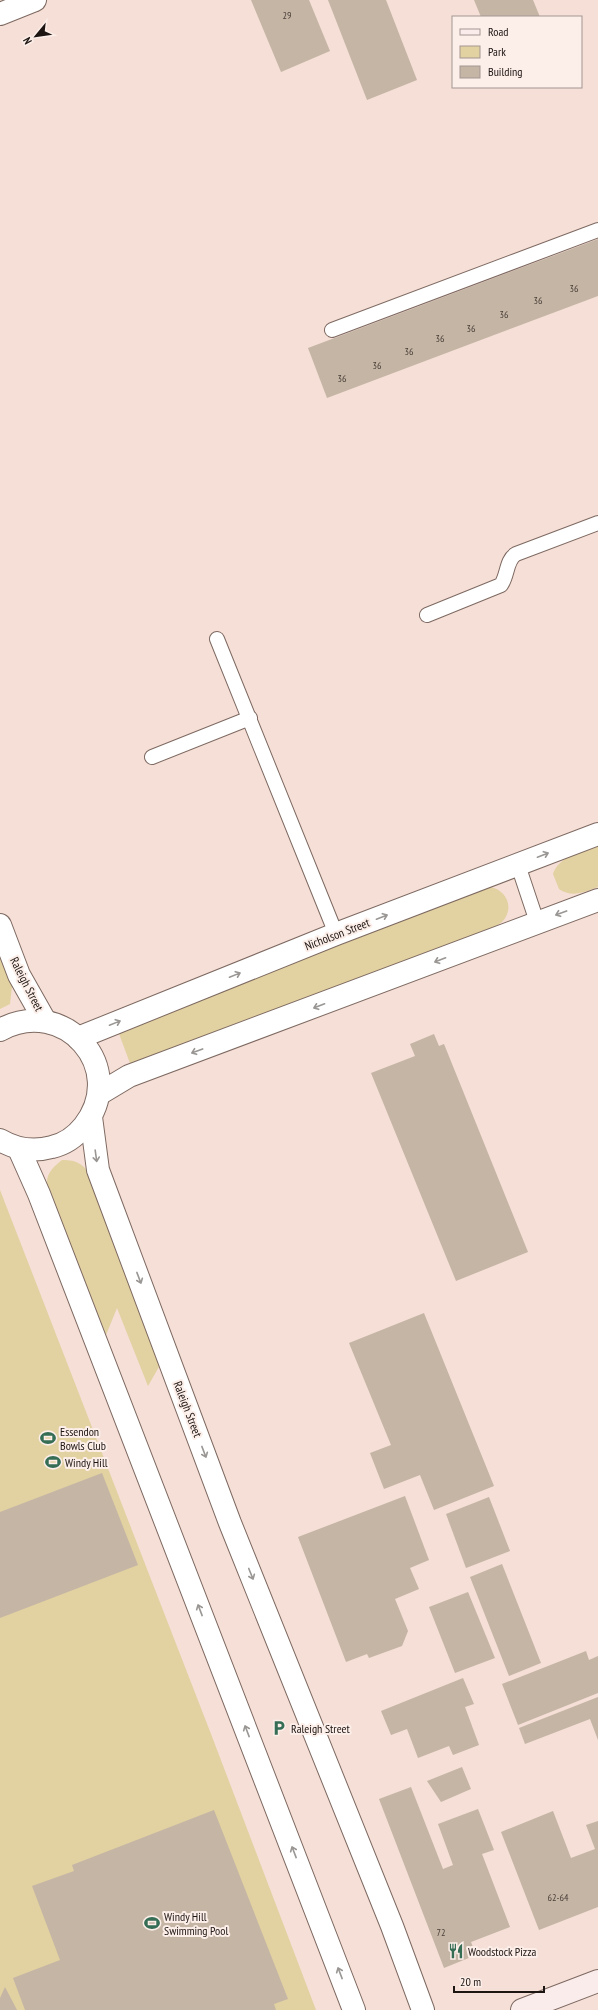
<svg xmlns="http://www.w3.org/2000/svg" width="598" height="2010" font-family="'PT Sans Narrow',sans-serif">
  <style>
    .green { fill: #e2d1a1 }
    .building { fill: #c5b5a5 }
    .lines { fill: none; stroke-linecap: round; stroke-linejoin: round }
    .lane-casing { stroke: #7d6961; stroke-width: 16 }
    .street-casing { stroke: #7d6961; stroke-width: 24 }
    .secondary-casing { stroke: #7d6961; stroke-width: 24 }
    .lane { stroke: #fff; stroke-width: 14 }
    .street { stroke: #fff; stroke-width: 22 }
    .secondary { stroke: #fbecec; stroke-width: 22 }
    .oneway { stroke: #999694 }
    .labels { text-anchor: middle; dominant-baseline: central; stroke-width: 4; stroke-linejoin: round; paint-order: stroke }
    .number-label { font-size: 10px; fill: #473d37 }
    .street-label { font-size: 12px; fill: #1d1512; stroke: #fceee9 }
    .poi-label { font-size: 12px; fill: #1d1512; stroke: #fceee9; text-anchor: start }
  </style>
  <rect width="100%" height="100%" fill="#f5dfd6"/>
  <g class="green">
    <path d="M 598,846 L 598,887 C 584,892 572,898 559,889 L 553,874 C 559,856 581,852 598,846 Z"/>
    <path d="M 489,887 C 507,889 515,909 502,922 C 498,925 492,928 488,930 L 131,1066 L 118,1031 Z"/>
    <path d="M 0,954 L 12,986 L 10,1004 L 0,1009 Z"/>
    <path d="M 62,1160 C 77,1160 84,1164 91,1177 L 160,1365 L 148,1386 L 117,1308 L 106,1335 L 47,1185 C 46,1174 53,1167 62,1160 Z"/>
    <path d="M 0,1190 L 211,1734 L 316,2010 L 0,2010 Z"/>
  </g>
  <g class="building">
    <path d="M 251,0 L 309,0 L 330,51 L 281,72 Z"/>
    <path d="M 328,0 L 386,0 L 417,80 L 367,100 Z"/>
    <path d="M 474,0 L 533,0 L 540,17 L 481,17 Z"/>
    <path d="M 598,239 L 598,296 L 327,398 L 308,348 Z"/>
    <path d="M 434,1034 L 439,1046 L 444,1044 L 528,1252 L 456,1281 L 371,1073 L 415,1056 L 410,1044 Z"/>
    <path d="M 424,1313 L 494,1486 L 434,1510 L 420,1475 L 384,1489 L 370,1453 L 391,1445 L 349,1343 Z"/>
    <path d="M 102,1473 L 138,1565 L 0,1618 L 0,1512 Z"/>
    <path d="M 405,1496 L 429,1560 L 410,1568 L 419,1589 L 395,1599 L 408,1631 L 402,1646 L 369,1658 L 367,1654 L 346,1662 L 298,1537 Z"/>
    <path d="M 489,1497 L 510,1551 L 466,1568 L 446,1514 Z"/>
    <path d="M 502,1564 L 541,1663 L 509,1676 L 470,1577 Z"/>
    <path d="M 468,1592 L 495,1658 L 455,1673 L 429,1607 Z"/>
    <path d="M 586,1651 L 589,1660 L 598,1656 L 598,1693 L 518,1725 L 502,1684 Z"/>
    <path d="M 463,1678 L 474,1704 L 465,1707 L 479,1745 L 453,1755 L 449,1746 L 418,1758 L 407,1729 L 391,1735 L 381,1711 Z"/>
    <path d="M 598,1697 L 598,1740 L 590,1719 L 525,1744 L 519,1728 Z"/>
    <path d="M 462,1767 L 471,1789 L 441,1802 L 427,1781 Z"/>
    <path d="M 411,1787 L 443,1869 L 453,1865 L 438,1824 L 478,1809 L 494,1850 L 482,1854 L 510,1927 L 471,1942 L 476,1955 L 444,1968 L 379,1799 Z"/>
    <path d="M 214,1810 L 288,1999 L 274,2004 L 276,2010 L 25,2010 L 13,1978 L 60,1960 L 32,1886 L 74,1871 L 72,1865 Z"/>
    <path d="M 553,1811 L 571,1858 L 595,1849 L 586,1825 L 598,1821 L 598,1907 L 539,1930 L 501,1832 Z"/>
    <path d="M 5,1987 L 17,2010 L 0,2010 L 0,1998 Z"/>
  </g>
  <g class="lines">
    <defs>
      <g id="lane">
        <path d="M 332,330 L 598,230"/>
        <path d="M 427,615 L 501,585 C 508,575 506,560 516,554 L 598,523"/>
        <path d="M 217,639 L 336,934"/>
        <path d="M 152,757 L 250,718"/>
        <path d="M 518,865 L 537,922"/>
      </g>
      <g id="street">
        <path d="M 0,14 L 35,0"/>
        <path d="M 0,925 L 19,975 L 45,1021"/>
        <path d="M 0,1030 C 64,995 129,1068 84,1126 C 76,1136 65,1144 52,1147 C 34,1152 17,1150 0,1140"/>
        <path d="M 78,1038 L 336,934 L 598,834"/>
        <path d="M 99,1094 L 129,1076 L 598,900"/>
        <path d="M 91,1117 L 98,1170 L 230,1523 L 392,1926 L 423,2010"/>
        <path d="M 19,1149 L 39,1194 L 354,2010"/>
      </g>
      <path id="secondary" d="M 522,2010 L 598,1981"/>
    </defs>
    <use href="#lane" class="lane-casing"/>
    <use href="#street" class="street-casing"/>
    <use href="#secondary" class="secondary-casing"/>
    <use href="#lane" class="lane"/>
    <use href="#street" class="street"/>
    <use href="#secondary" class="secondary"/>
  </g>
  <defs><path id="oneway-shaft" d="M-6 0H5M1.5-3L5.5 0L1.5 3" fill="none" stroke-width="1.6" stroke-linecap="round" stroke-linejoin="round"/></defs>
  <g class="oneway">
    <use href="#oneway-shaft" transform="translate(543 855) rotate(-21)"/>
    <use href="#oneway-shaft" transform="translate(561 913) rotate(160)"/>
    <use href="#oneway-shaft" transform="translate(382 917) rotate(-21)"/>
    <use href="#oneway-shaft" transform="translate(440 960) rotate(159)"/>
    <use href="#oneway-shaft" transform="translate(235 975) rotate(-22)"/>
    <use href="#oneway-shaft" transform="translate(319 1006) rotate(159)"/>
    <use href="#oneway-shaft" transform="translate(115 1023) rotate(-22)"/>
    <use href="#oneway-shaft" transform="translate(197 1051) rotate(160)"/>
    <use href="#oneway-shaft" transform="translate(96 1156) rotate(82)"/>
    <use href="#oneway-shaft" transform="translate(139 1278) rotate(69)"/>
    <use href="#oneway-shaft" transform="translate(204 1452) rotate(69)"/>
    <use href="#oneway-shaft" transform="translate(251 1574) rotate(68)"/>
    <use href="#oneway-shaft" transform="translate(200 1610) rotate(-111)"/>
    <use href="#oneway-shaft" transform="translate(247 1731) rotate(-111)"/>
    <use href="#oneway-shaft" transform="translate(294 1852) rotate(-111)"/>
    <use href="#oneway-shaft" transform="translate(340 1973) rotate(-111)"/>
  </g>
  <defs>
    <symbol id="stadium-bare" viewBox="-9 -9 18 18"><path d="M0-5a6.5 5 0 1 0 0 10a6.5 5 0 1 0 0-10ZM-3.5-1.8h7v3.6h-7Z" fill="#356d55" stroke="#fceee9" stroke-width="2.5" paint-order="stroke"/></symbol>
    <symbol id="parking-bare" viewBox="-9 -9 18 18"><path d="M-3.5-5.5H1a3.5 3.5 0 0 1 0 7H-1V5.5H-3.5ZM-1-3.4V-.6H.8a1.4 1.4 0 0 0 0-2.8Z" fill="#356d55" stroke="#fceee9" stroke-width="2.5" paint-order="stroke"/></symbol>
    <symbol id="restaurant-bare" viewBox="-9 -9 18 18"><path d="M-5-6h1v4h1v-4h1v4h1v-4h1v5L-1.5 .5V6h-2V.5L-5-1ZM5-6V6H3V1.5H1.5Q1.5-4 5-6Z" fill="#356d55" stroke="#fceee9" stroke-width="2.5" paint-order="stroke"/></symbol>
  </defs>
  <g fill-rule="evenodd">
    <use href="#stadium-bare" x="37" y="1427" width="22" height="22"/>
    <use href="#stadium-bare" x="42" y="1451" width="22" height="22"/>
    <use href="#parking-bare" x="268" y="1717" width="22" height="22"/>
    <use href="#stadium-bare" x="141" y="1912" width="22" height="22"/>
    <use href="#restaurant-bare" x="445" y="1940" width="22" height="22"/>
  </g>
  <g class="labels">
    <g class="number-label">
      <text x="287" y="15">29</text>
      <text x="574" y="288">36</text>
      <text x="538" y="300">36</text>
      <text x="504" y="314">36</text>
      <text x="471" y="328">36</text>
      <text x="440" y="338">36</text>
      <text x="409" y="351">36</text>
      <text x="377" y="365">36</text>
      <text x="342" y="378">36</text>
      <text x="558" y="1897">62-64</text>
      <text x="441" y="1932">72</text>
    </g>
    <g class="street-label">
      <text transform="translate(337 934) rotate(-21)">Nicholson Street</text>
      <text transform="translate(27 984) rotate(63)">Raleigh Street</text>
      <text transform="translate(188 1409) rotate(69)">Raleigh Street</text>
    </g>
    <g class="poi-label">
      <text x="60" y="1431">Essendon<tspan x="60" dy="14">Bowls Club</tspan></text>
      <text x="65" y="1462">Windy Hill</text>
      <text x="291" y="1728">Raleigh Street</text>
      <text x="164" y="1916">Windy Hill<tspan x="164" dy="14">Swimming Pool</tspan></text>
      <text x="468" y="1951">Woodstock Pizza</text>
    </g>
  </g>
  <rect x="452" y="16" width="130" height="72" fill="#fceee9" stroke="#a39793"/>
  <rect x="460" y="29" width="20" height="6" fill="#fbecec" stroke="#a39793"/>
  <text x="488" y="36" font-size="12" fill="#1d1512">Road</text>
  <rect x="460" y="46" width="20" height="12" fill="#e2d1a1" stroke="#a39793"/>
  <text x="488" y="56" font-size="12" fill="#1d1512">Park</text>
  <rect x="460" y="66" width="20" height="12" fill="#c5b5a5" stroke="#a39793"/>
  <text x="488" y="76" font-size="12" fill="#1d1512">Building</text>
  <g transform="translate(36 36) rotate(241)" stroke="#fceee9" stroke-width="3" paint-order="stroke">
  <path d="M0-3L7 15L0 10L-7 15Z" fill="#1d1512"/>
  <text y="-6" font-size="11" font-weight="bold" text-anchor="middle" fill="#1d1512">N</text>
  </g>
  <path d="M454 1986v6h90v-6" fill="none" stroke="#1d1512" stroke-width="2"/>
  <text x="460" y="1986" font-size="12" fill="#1d1512" stroke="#fceee9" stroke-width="3" paint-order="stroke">20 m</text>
</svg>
